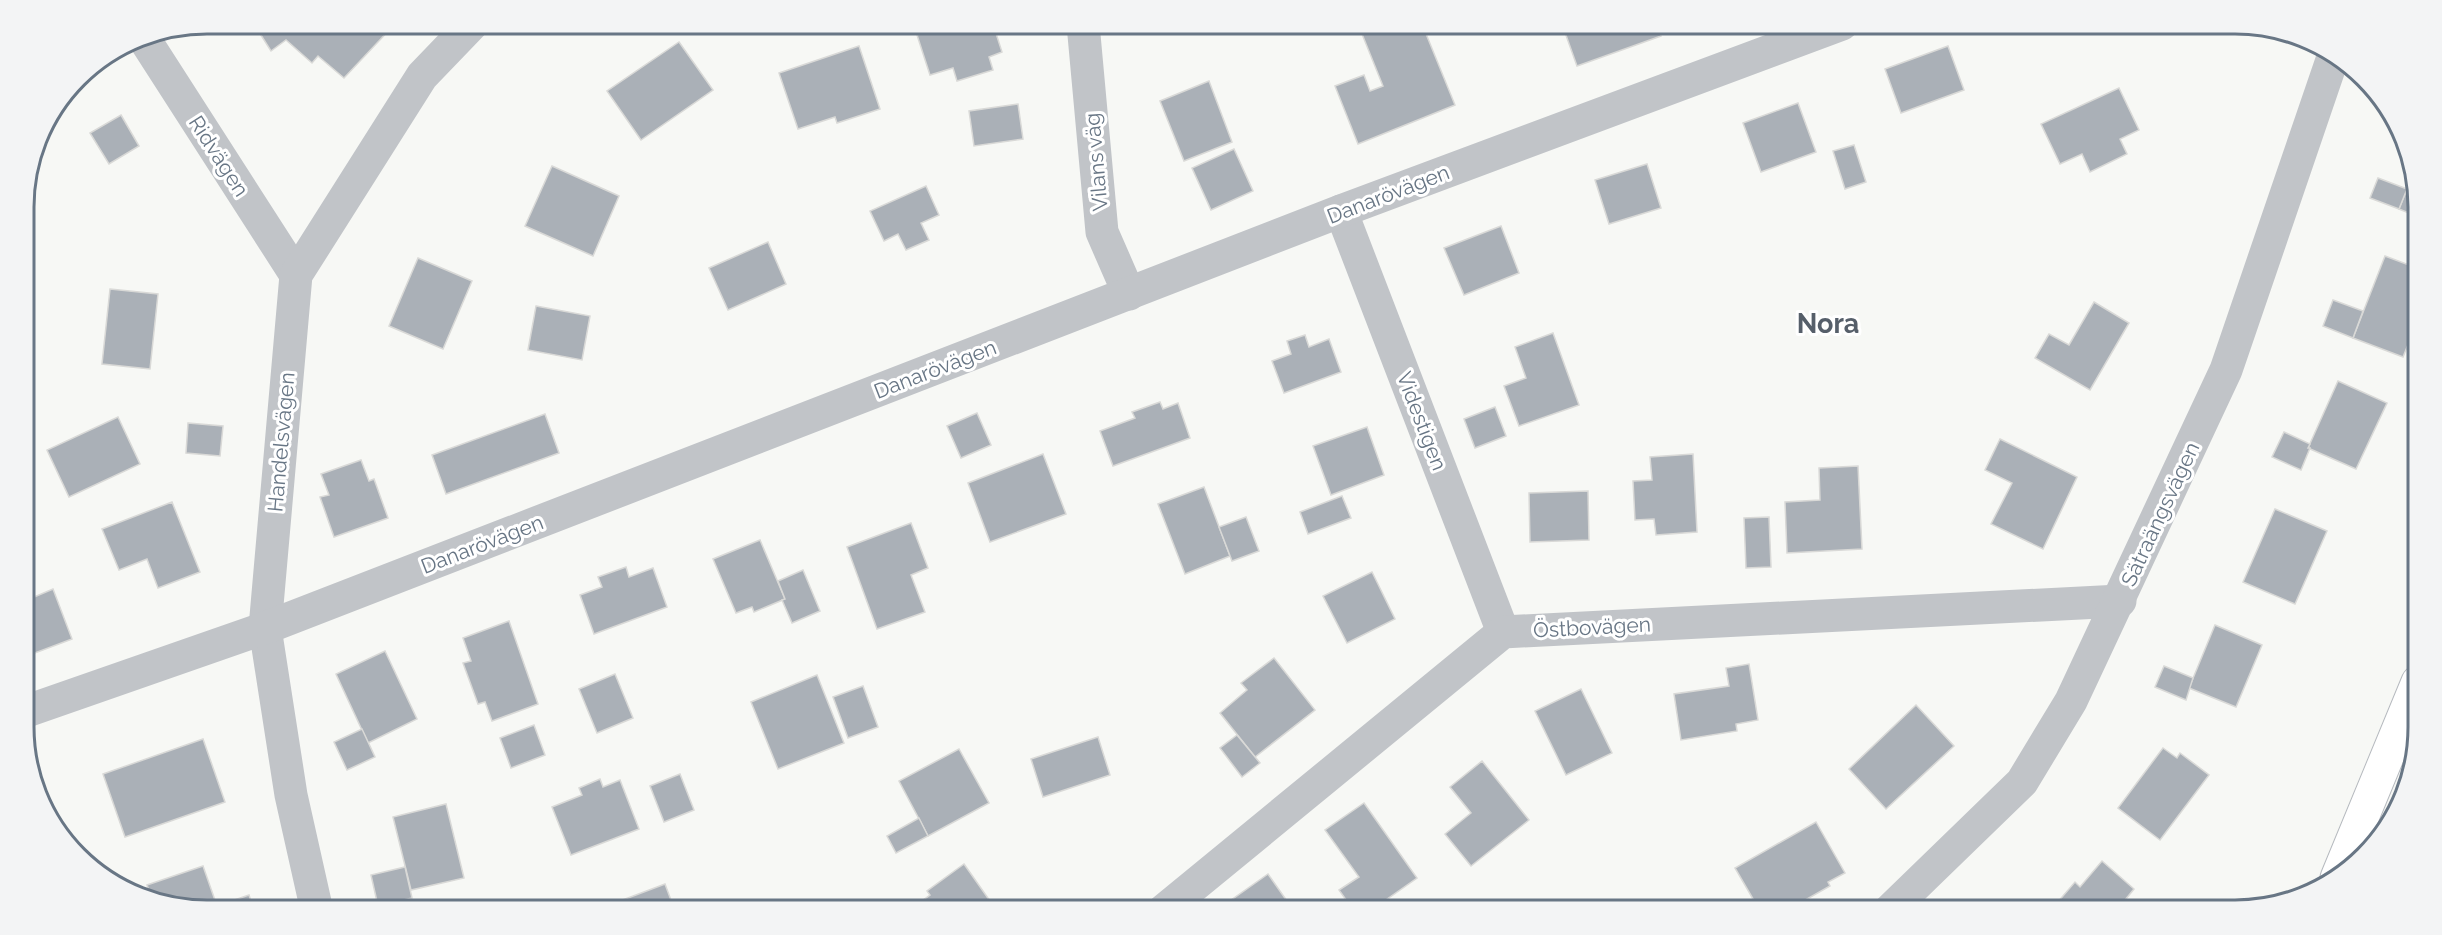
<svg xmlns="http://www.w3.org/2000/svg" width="2442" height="935" font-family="Raleway,sans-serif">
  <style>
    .building { fill: #aab0b7; stroke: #d9d9d7; stroke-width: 1.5 }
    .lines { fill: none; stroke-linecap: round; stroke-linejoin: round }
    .secondary-casing { stroke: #b6babf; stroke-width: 35 }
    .minor { stroke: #c1c4c8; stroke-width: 33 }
    .tertiary { stroke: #c1c4c8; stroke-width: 33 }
    .secondary { stroke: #fff; stroke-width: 33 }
    .labels { text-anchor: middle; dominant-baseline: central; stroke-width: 6; stroke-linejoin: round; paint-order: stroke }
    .street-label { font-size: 21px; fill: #687685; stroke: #fff }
    .district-label { font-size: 27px; font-weight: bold; fill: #565f6a; stroke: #fff }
    .rim { fill: none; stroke: #687685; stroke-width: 3 }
  </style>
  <rect width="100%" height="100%" fill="#f7f8f5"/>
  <g class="building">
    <path d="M 254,24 L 333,24 L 341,32 L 348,24 L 394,25 L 344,78 L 318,56 L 312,63 L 286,40 L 271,51 Z"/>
    <path d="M 938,24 L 993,24 L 1002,52 L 989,57 L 993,70 L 957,81 L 953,68 L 930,75 L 917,35 L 939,28 Z"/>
    <path d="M 1373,24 L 1422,24 L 1455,105 L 1358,144 L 1335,86 L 1364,75 L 1370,91 L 1383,86 L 1360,29 Z"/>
    <path d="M 1562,24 L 1657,24 L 1661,36 L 1577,66 Z"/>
    <path d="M 679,42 L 713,90 L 641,140 L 607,91 Z"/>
    <path d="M 859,46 L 880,109 L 837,123 L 835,117 L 798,129 L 779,73 Z"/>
    <path d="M 1948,46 L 1964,90 L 1901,113 L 1885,69 Z"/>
    <path d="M 1209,81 L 1232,142 L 1184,161 L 1160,101 Z"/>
    <path d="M 2119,88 L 2139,130 L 2120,139 L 2127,154 L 2090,172 L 2082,154 L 2060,164 L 2041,124 Z"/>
    <path d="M 1798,103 L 1816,152 L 1761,172 L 1743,123 Z"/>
    <path d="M 1018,104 L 1023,139 L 974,146 L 969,111 Z"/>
    <path d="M 121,115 L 139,146 L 109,164 L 90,133 Z"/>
    <path d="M 1854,145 L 1866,182 L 1845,189 L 1833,151 Z"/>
    <path d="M 1234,149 L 1253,191 L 1211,210 L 1192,168 Z"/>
    <path d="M 1647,164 L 1661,208 L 1609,224 L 1595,180 Z"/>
    <path d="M 552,166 L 619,196 L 593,256 L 525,226 Z"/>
    <path d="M 2413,174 L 2416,183 L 2416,216 L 2399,209 Z"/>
    <path d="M 2378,178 L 2407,189 L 2399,209 L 2370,198 Z"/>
    <path d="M 926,186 L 939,215 L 921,223 L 929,240 L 906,250 L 898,234 L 884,241 L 870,211 Z"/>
    <path d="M 1501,226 L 1519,273 L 1464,295 L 1444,248 Z"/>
    <path d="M 768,242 L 786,284 L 728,310 L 709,268 Z"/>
    <path d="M 2385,256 L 2417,268 L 2417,322 L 2403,357 L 2353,338 Z"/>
    <path d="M 418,258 L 472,281 L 443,349 L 389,326 Z"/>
    <path d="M 110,289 L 158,294 L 150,369 L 102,364 Z"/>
    <path d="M 2333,300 L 2363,311 L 2353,338 L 2323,326 Z"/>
    <path d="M 2094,302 L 2129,323 L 2090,390 L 2035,358 L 2049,334 L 2069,345 Z"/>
    <path d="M 536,306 L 590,316 L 582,360 L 528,350 Z"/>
    <path d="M 1553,333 L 1579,405 L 1519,426 L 1504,386 L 1526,378 L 1515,347 Z"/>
    <path d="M 1305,335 L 1309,347 L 1329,339 L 1341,372 L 1284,393 L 1272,361 L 1291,354 L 1287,341 Z"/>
    <path d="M 2338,381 L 2387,403 L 2356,469 L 2308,448 Z"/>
    <path d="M 1160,402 L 1163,409 L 1178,403 L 1190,438 L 1113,466 L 1100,431 L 1135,418 L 1132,412 Z"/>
    <path d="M 1495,407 L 1506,436 L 1475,448 L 1464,419 Z"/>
    <path d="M 977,413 L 991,445 L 961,458 L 947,426 Z"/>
    <path d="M 545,414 L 559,453 L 446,494 L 432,455 Z"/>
    <path d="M 118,417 L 140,464 L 69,497 L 47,450 Z"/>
    <path d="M 188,423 L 223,426 L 220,456 L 186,453 Z"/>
    <path d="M 1367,427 L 1384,475 L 1331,495 L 1313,446 Z"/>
    <path d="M 2284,432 L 2310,444 L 2308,448 L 2310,448 L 2301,470 L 2272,457 Z"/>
    <path d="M 2000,439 L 2077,477 L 2043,549 L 1991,524 L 2012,483 L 1985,470 Z"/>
    <path d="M 1043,454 L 1066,514 L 990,542 L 968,483 Z"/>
    <path d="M 1693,454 L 1697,532 L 1656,535 L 1654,519 L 1635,520 L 1633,481 L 1652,480 L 1650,457 Z"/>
    <path d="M 361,460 L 369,481 L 374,479 L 388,518 L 334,537 L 320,497 L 329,495 L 321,474 Z"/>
    <path d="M 1858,466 L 1862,549 L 1787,553 L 1785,502 L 1820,500 L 1819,468 Z"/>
    <path d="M 1204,487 L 1230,556 L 1185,574 L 1158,504 Z"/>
    <path d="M 1588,491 L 1589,540 L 1530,542 L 1529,493 Z"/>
    <path d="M 1342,496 L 1351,518 L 1308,534 L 1300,512 Z"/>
    <path d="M 172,502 L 200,572 L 158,588 L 147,559 L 119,570 L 102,529 Z"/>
    <path d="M 2275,509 L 2327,531 L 2295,604 L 2243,582 Z"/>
    <path d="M 1246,517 L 1259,551 L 1232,561 L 1219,527 Z"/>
    <path d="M 1769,517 L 1771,567 L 1746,568 L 1744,518 Z"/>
    <path d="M 911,523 L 928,568 L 911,575 L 925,612 L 877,629 L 847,547 Z"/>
    <path d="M 760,540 L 785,599 L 754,612 L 752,607 L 736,613 L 713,559 Z"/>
    <path d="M 626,567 L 629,577 L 653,568 L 667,607 L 594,634 L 580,595 L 602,587 L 598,577 Z"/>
    <path d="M 803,570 L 820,611 L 792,623 L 782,600 L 785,599 L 778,581 Z"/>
    <path d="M 1372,572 L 1395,619 L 1347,643 L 1323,596 Z"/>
    <path d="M 53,589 L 72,639 L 27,656 L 27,600 Z"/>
    <path d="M 509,621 L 538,704 L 492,721 L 485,702 L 478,704 L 463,663 L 471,661 L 463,638 Z"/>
    <path d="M 2215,625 L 2262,645 L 2236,707 L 2189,688 Z"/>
    <path d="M 385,651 L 417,719 L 368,743 L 336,674 Z"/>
    <path d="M 1274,658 L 1315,710 L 1255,757 L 1220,713 L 1247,690 L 1241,683 Z"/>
    <path d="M 1749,664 L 1758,720 L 1736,724 L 1737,731 L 1681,740 L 1674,694 L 1729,686 L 1726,668 Z"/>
    <path d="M 2164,666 L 2193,678 L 2186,700 L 2155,687 Z"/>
    <path d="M 615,674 L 633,718 L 597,733 L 579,689 Z"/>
    <path d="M 817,675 L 844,743 L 778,769 L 751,702 Z"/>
    <path d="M 863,686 L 878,727 L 848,738 L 833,697 Z"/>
    <path d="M 1581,689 L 1612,753 L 1566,775 L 1535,711 Z"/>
    <path d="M 1916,705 L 1954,746 L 1886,809 L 1849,769 Z"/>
    <path d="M 534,725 L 545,755 L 511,768 L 500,738 Z"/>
    <path d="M 362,729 L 375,757 L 347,770 L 334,742 Z"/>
    <path d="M 1237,735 L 1260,763 L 1242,777 L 1220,748 Z"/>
    <path d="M 1098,737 L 1110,775 L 1043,797 L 1031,759 Z"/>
    <path d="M 203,739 L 225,802 L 125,837 L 103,774 Z"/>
    <path d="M 2163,748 L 2177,758 L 2180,753 L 2209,775 L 2160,840 L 2118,808 Z"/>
    <path d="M 959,749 L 989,803 L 928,836 L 899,781 Z"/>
    <path d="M 1482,761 L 1529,820 L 1471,866 L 1445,834 L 1471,813 L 1450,787 Z"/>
    <path d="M 680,774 L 694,810 L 664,822 L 650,786 Z"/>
    <path d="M 600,779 L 603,787 L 620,780 L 639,829 L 571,855 L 552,807 L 582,795 L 579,788 Z"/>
    <path d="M 1364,803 L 1417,878 L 1370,911 L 1354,911 L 1339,890 L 1359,877 L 1325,830 Z"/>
    <path d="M 446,804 L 464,878 L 411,890 L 393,817 Z"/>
    <path d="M 919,818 L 928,836 L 896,853 L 887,836 Z"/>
    <path d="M 1816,822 L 1845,873 L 1828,882 L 1830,886 L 1786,911 L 1760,911 L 1735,868 Z"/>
    <path d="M 2102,861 L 2134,889 L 2116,911 L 2050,911 L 2075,882 L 2080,887 Z"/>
    <path d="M 964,864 L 997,911 L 918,911 L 915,906 L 930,895 L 927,891 Z"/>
    <path d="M 203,866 L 217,906 L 249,895 L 254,911 L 208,911 L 153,902 L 147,885 Z"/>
    <path d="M 405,867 L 412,898 L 378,906 L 371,875 Z"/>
    <path d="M 1268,874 L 1294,911 L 1233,911 L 1227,903 Z"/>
    <path d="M 665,884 L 675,911 L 614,911 L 612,904 Z"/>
  </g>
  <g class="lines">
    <defs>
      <path id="secondary" d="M 2337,878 L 2418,682"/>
    </defs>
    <use href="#secondary" class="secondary-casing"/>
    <g class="minor">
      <path d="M 1083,24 L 1102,232 L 1129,294"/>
      <path d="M 143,37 L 296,275"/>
      <path d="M 1341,211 L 1503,632"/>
      <path d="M 317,911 L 291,795 L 265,628 L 296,275 L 422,76 L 472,24"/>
      <path d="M 1163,911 L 1503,632 L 2120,601"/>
      <path d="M 1889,911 L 2022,782 L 2071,701 L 2226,370 L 2332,60"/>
    </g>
    <path class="tertiary" d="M 27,711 L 265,628 L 1341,211 L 1842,24"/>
    <use href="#secondary" class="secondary"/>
  </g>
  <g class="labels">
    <g class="street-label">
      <text transform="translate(219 156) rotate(57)">Ridvägen</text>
      <text transform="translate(1096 162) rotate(-95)">Vilans väg</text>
      <text transform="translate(1388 194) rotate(-21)">Danarövägen</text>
      <text transform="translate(935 369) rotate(-21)">Danarövägen</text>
      <text transform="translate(1422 421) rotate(69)">Videstigen</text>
      <text transform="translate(281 442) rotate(-85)">Handelsvägen</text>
      <text transform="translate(2160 514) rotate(-65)">Sätraängsvägen</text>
      <text transform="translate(482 544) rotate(-21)">Danarövägen</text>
      <text transform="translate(1592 627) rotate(-3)">Östbovägen</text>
    </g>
    <g class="district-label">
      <text x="1828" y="323">Nora</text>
    </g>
  </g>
  <path d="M0 0H2442V935H0ZM207 34H2235A173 173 0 0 1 2408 207V727A173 173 0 0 1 2235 900H207A173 173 0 0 1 34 727V207A173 173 0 0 1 207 34Z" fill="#f3f4f5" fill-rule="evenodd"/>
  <path class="rim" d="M207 34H2235A173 173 0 0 1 2408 207V727A173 173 0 0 1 2235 900H207A173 173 0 0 1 34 727V207A173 173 0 0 1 207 34Z"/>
</svg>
